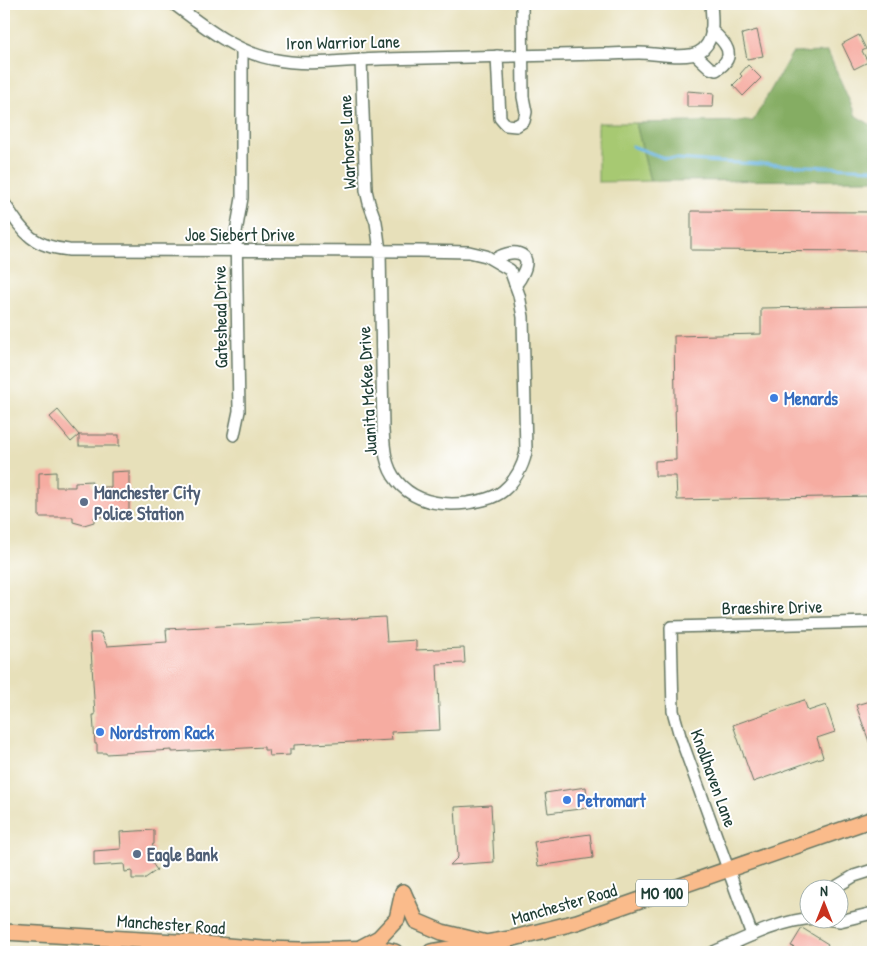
<svg xmlns="http://www.w3.org/2000/svg" width="877" height="956" font-family="'Patrick Hand',sans-serif">
  <style>
    .green { fill: #a7c972; stroke: #638353 }
    .forest { fill: #85ad64; stroke: #52754c }
    .lines { fill: none; stroke-linecap: round; stroke-linejoin: round }
    .stream { stroke: #6cb6e4; stroke-width: 3 }
    .building { fill: #f6aca1 }
    .minor-casing { stroke: #657663; stroke-width: 14 }
    .major-casing { stroke: #657663; stroke-width: 18 }
    .minor { stroke: #fff; stroke-width: 11 }
    .major { stroke: #fabb8b; stroke-width: 15 }
    .shop-dot { fill: #3f7fe0; stroke: #fff; stroke-width: 2 }
    .service-dot { fill: #5c6f8a; stroke: #fff; stroke-width: 2 }
    .labels { text-anchor: middle; dominant-baseline: central; stroke-width: 4; stroke-linejoin: round; paint-order: stroke }
    .shield { fill: #fff; stroke: #627771; stroke-width: 1 }
    .shield-label { font-size: 16px; font-weight: bold; fill: #1f3d34 }
    .street-label { font-size: 18px; fill: #1f3d34; stroke: #fff }
    .shop-label { font-size: 18px; font-weight: bold; fill: #366cbe; stroke: #fff; text-anchor: start }
    .service-label { font-size: 18px; font-weight: bold; fill: #4e5e75; stroke: #fff; text-anchor: start }
  </style>
  <rect width="100%" height="100%" fill="#fff"/>
  <filter id="ink" filterUnits="userSpaceOnUse"><feTurbulence type="fractalNoise" baseFrequency=".02" numOctaves="2"/><feDisplacementMap in="SourceGraphic" scale="10" xChannelSelector="R" yChannelSelector="G"/><feConvolveMatrix kernelMatrix="1 2 1 2 8 2 1 2 1" color-interpolation-filters="sRGB"/></filter>
  <filter id="wash" filterUnits="userSpaceOnUse"><feTurbulence type="fractalNoise" baseFrequency=".0096" numOctaves="4" result="noise"/><feDisplacementMap in="SourceGraphic" scale="20" xChannelSelector="R" yChannelSelector="G"/><feGaussianBlur stdDeviation="1.12" result="paint"/><feColorMatrix in="noise" values="0 0 0 0 0 0 0 0 0 0 0 0 0 0 0 0 0 1.4 0 .05"/><feComposite in="paint" operator="in"/></filter>
  <g filter="url(#wash)">
    <rect width="100%" height="100%" fill="#e7e0ba"/>
    <path class="green" d="M 598,123 L 636,123 L 650,181 L 598,182 Z"/>
    <path class="forest" d="M 828,52 L 856,116 L 873,126 L 873,180 L 650,181 L 636,123 L 753,121 L 792,53 Z"/>
    <g class="lines">
      <path class="stream" d="M 632,146 L 664,158 L 718,162 L 873,169"/>
    </g>
    <g id="blocks">
      <g class="building">
        <path d="M 757,30 L 763,56 L 747,59 L 742,34 Z"/>
        <path d="M 859,35 L 866,49 L 862,51 L 868,62 L 854,69 L 842,44 Z"/>
        <path d="M 748,65 L 761,78 L 743,96 L 733,85 L 742,76 L 740,74 Z"/>
        <path d="M 687,91 L 714,93 L 713,107 L 687,107 Z"/>
        <path d="M 691,211 L 873,212 L 873,251 L 691,250 Z"/>
        <path d="M 873,306 L 873,496 L 677,500 L 676,476 L 655,476 L 655,461 L 676,460 L 674,336 L 761,334 L 761,308 Z"/>
        <path d="M 58,410 L 79,435 L 71,442 L 50,417 Z"/>
        <rect x="79" y="435" width="40" height="11"/>
        <path d="M 129,471 L 129,516 L 94,517 L 94,522 L 84,525 L 73,522 L 73,517 L 39,517 L 39,473 L 56,472 L 56,487 L 75,487 L 75,482 L 92,481 L 92,487 L 111,487 L 111,472 Z"/>
        <path d="M 385,617 L 387,642 L 416,640 L 416,650 L 464,648 L 465,663 L 437,664 L 440,730 L 391,732 L 392,740 L 294,745 L 294,749 L 290,749 L 290,755 L 269,756 L 268,750 L 264,750 L 264,747 L 172,752 L 172,750 L 106,754 L 106,753 L 97,753 L 97,744 L 95,744 L 93,715 L 95,715 L 90,633 L 101,633 L 107,646 L 167,642 L 166,629 Z"/>
        <path d="M 804,700 L 808,711 L 826,705 L 835,732 L 817,738 L 823,757 L 753,782 L 733,725 Z"/>
        <path d="M 873,700 L 873,750 L 872,750 L 856,705 Z"/>
        <path d="M 586,787 L 588,808 L 548,813 L 545,793 Z"/>
        <path d="M 491,805 L 494,862 L 450,865 L 458,857 L 455,807 Z"/>
        <path d="M 154,830 L 154,844 L 152,845 L 155,850 L 152,851 L 155,856 L 152,857 L 155,861 L 152,863 L 157,870 L 144,879 L 132,879 L 132,871 L 125,872 L 124,864 L 94,866 L 94,851 L 121,849 L 120,832 Z"/>
        <path d="M 590,834 L 593,858 L 538,866 L 534,842 Z"/>
        <path d="M 802,928 L 828,944 L 827,946 L 838,952 L 790,952 L 794,947 L 791,946 Z"/>
      </g>
    </g>
  </g>
  <g filter="url(#ink)">
    <use href="#blocks" fill-opacity="0" stroke="#657663" stroke-width="1"/>
    <g class="lines">
      <defs>
        <g id="minor">
          <path d="M 174,4 C 203,26 236,52 272,59 C 308,67 345,60 382,59 C 455,57 528,56 601,54 C 614,54 627,53 639,53 C 655,53 686,60 699,52 C 716,42 712,20 711,4"/>
          <path d="M 695,54 L 710,68 L 716,70 C 739,56 725,42 711,30"/>
          <path d="M 497,56 L 500,118 L 506,125 L 516,126 L 524,121 L 526,112 L 523,97 L 522,4"/>
          <path d="M 4,203 C 24,233 31,246 69,250 L 419,251 L 469,252 L 486,256 L 510,270 L 519,295 L 523,317 L 526,452 C 523,466 515,481 503,491 C 493,499 479,501 467,503 C 441,506 415,503 397,481 C 385,467 384,448 383,430 L 380,251 L 376,222 L 369,203 L 366,190 L 361,60"/>
          <path d="M 494,260 C 510,248 536,250 522,275 C 520,279 519,282 515,284"/>
          <path d="M 234,435 L 239,411 L 236,232 L 242,198 L 242,49"/>
          <path d="M 834,888 L 854,876 L 873,870"/>
          <path d="M 820,918 L 840,921 L 873,913"/>
          <path d="M 752,935 L 680,736 L 673,711 L 671,627 L 873,622"/>
          <path d="M 714,952 C 746,938 780,920 815,918"/>
        </g>
        <g id="major">
          <path d="M 403,892 L 416,921 L 442,932 L 483,942"/>
          <path d="M 4,932 L 193,943 L 263,949 L 301,950 L 378,948 L 395,952"/>
          <path d="M 362,947 L 379,938 L 397,919 L 403,892"/>
          <path d="M 431,952 L 510,939 L 577,922 L 873,819"/>
        </g>
      </defs>
      <use href="#minor" class="minor-casing"/>
      <use href="#major" class="major-casing"/>
      <use href="#minor" class="minor"/>
      <use href="#major" class="major"/>
    </g>
  </g>
  <g class="shop-dot">
    <circle cx="774" cy="398" r="5"/>
    <circle cx="100" cy="732" r="5"/>
    <circle cx="567" cy="800" r="5"/>
  </g>
  <g class="service-dot">
    <circle cx="84" cy="502" r="5"/>
    <circle cx="137" cy="854" r="5"/>
  </g>
  <g class="labels">
    <rect class="shield" x="636" y="879.5" width="52" height="27" rx="4"/>
    <g class="shield-label">
      <text x="662" y="893">MO 100</text>
    </g>
    <g class="street-label">
      <text transform="translate(343 42) rotate(-1)">Iron Warrior Lane</text>
      <text transform="translate(347 142) rotate(-93)">Warhorse Lane</text>
      <text x="240" y="234">Joe Siebert Drive</text>
      <text transform="translate(220 317) rotate(-91)">Gateshead Drive</text>
      <text transform="translate(367 391) rotate(-93)">Juanita McKee Drive</text>
      <text transform="translate(772 607) rotate(-1)">Braeshire Drive</text>
      <text transform="translate(714 778) rotate(70)">Knollhaven Lane</text>
      <text transform="translate(564 904) rotate(-16)">Manchester Road</text>
      <text transform="translate(171 924) rotate(4)">Manchester Road</text>
    </g>
    <g class="shop-label">
      <text x="784" y="398">Menards</text>
      <text x="110" y="732">Nordstrom Rack</text>
      <text x="577" y="800">Petromart</text>
    </g>
    <g class="service-label">
      <text x="94" y="492">Manchester City<tspan x="94" dy="21">Police Station</tspan></text>
      <text x="147" y="854">Eagle Bank</text>
    </g>
  </g>
  <rect width="877" height="956" fill="none" stroke="#fff" stroke-width="20"/>
  <g transform="translate(824 904)"><circle r="24" fill="#ffffff" stroke="#a5b1ae"/>
  <path d="M0-4L9 19L0 12L-9 19Z" fill="#c8321e"/>
  <text y="-8" font-size="14" font-weight="bold" text-anchor="middle" fill="#1f3d34">N</text>
  </g>
</svg>
